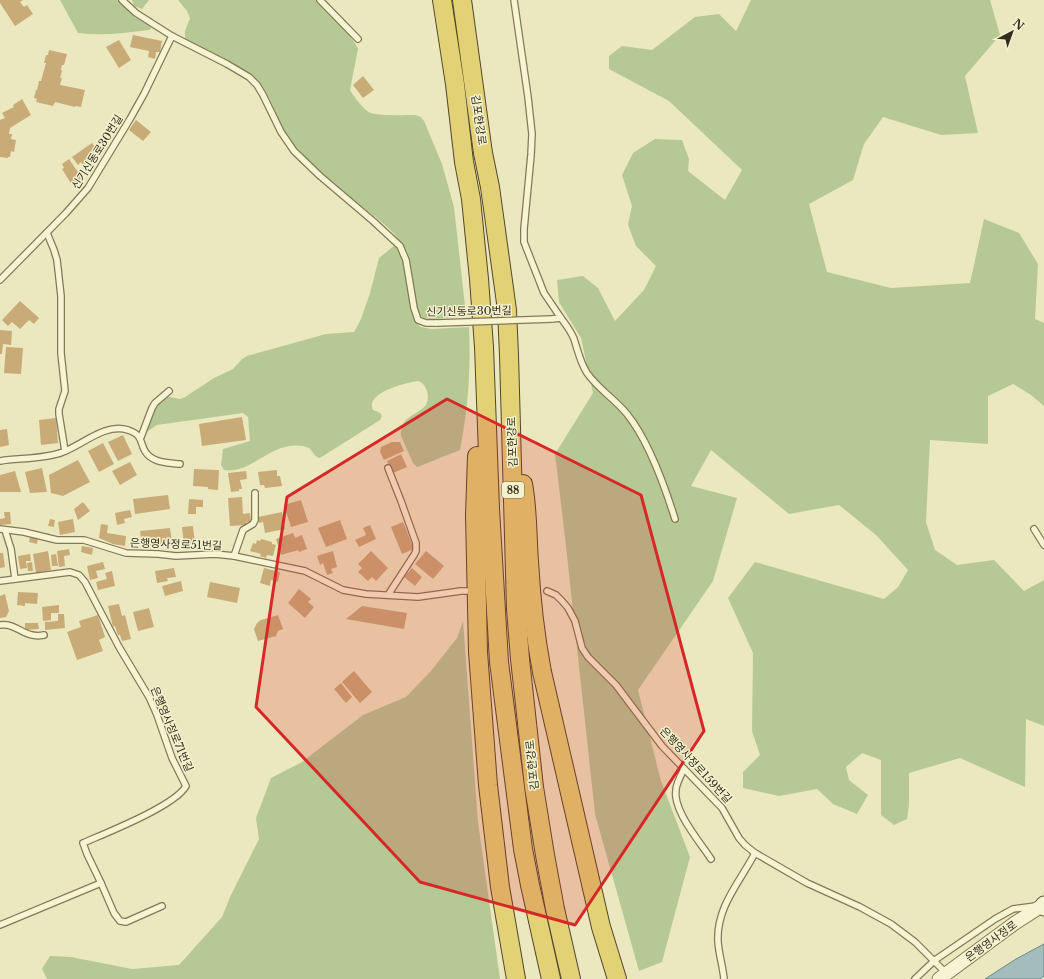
<svg xmlns="http://www.w3.org/2000/svg" width="1044" height="979" font-family="'Libre Baskerville','Noto Sans KR',serif">
  <style>
    .green { fill: #b6c994 }
    .water { fill: #a2bdbc; stroke: #6a8a8a }
    .building { fill: #c8ab77 }
    .lines { fill: none; stroke-linecap: round; stroke-linejoin: round }
    .service-casing { stroke: #837958; stroke-width: 8 }
    .tertiary-casing { stroke: #837958; stroke-width: 15 }
    .secondary-casing { stroke: #655a3c; stroke-width: 17 }
    .trunk-casing { stroke: #51462d; stroke-width: 20 }
    .service { stroke: #f7f4d2; stroke-width: 5.5 }
    .tertiary { stroke: #f7f4d2; stroke-width: 13 }
    .secondary { stroke: #f7f4d2; stroke-width: 15 }
    .trunk { stroke: #e3d275; stroke-width: 18 }
    .service-bridge-casing { stroke: #837958; stroke-width: 8; stroke-linecap: butt }
    .service-bridge { stroke: #f7f4d2; stroke-width: 5.5 }
    .marked { fill: #d62828; fill-opacity: 0.2; stroke: #d62828; stroke-width: 3; stroke-linejoin: round }
    .labels { text-anchor: middle; dominant-baseline: central; stroke-width: 3; stroke-linejoin: round; paint-order: stroke }
    .shield { fill: #f3f1ce; stroke: #6d6851; stroke-width: 1 }
    .shield-label { font-size: 10px; font-weight: bold; fill: #332d1c }
    .street-label { font-size: 11px; fill: #332d1c; stroke: #f3f1ce }
  </style>
  <rect width="100%" height="100%" fill="#ebe8bf"/>
  <g class="green">
    <path d="M 60,0 L 117,0 L 135,17 L 151,27 L 151,29 L 149,30 C 125,33 102,36 78,33 Z"/>
    <path d="M 132,0 L 149,0 L 142,9 L 134,6 Z"/>
    <path d="M 178,0 L 315,0 C 323,7 357,41 358,49 L 350,90 C 353,96 365,111 371,113 C 378,116 406,115 415,115 L 421,117 L 424,121 L 442,164 L 454,207 L 466,315 C 457,316 432,321 424,318 C 412,314 413,272 410,261 C 409,256 407,251 404,247 C 393,228 372,215 355,201 C 333,184 312,165 293,144 C 276,124 274,94 253,77 C 233,60 205,54 185,38 L 185,31 L 190,18 L 187,11 Z"/>
    <path d="M 751,0 L 990,0 L 1000,35 L 965,76 L 978,133 L 941,135 L 883,117 L 864,144 L 853,180 L 809,204 L 827,272 L 891,288 L 970,283 L 984,219 L 1019,233 L 1038,264 L 1035,319 L 1044,323 L 1044,406 L 1031,395 L 1013,384 L 988,396 L 988,444 L 930,440 L 926,522 L 935,550 L 957,565 L 994,560 L 1024,591 L 1044,580 L 1044,726 L 1026,719 L 1025,787 L 960,758 L 909,773 L 909,805 L 907,819 L 894,825 L 881,815 L 881,760 L 862,753 L 846,767 L 849,780 L 868,795 L 857,814 L 833,804 L 817,789 L 779,796 L 743,788 L 743,772 L 760,755 L 752,731 L 753,653 L 728,598 L 755,562 L 884,599 L 898,587 L 908,570 L 876,535 L 839,505 L 789,514 L 711,450 L 691,486 L 737,498 L 713,581 L 638,690 L 661,781 L 690,857 L 662,962 L 639,971 L 595,814 L 565,537 L 555,454 L 593,393 L 581,338 L 559,302 L 557,280 L 583,276 L 598,288 L 615,321 L 644,290 L 656,266 L 636,246 L 628,225 L 632,206 L 622,175 L 633,153 L 655,139 L 682,140 L 689,159 L 688,171 L 725,200 L 742,170 L 669,101 L 609,69 L 609,56 L 622,46 L 652,50 L 695,17 L 719,14 L 736,31 Z"/>
    <path d="M 395,245 L 400,252 L 403,261 L 410,306 L 415,322 L 421,327 L 431,329 L 469,327 C 471,369 468,409 460,450 L 420,466 L 417,467 L 413,463 L 401,436 C 399,409 434,417 427,391 C 425,386 424,384 419,381 C 407,382 364,393 373,410 C 378,412 385,413 380,420 L 320,458 C 314,457 313,451 309,448 C 304,445 295,445 290,446 C 266,449 248,474 224,470 L 221,465 L 223,449 L 250,441 L 248,417 L 243,413 L 164,424 L 157,425 L 145,433 L 156,405 L 166,396 L 180,399 L 185,397 L 214,378 L 233,369 L 242,359 L 247,356 L 326,334 L 354,332 L 361,319 L 370,293 L 379,258 Z"/>
    <path d="M 463,621 L 478,822 L 500,979 L 47,979 L 42,969 L 50,956 L 71,957 L 132,969 L 179,965 L 222,917 L 231,895 L 259,839 L 256,818 L 271,778 L 302,762 L 363,715 L 406,697 L 431,671 L 457,638 Z"/>
  </g>
  <path class="water" d="M 1044,944 L 1044,976 L 1040,979 L 985,979 L 1016,959 Z"/>
  <g class="building">
    <path d="M 0,0 L 23,0 L 20,2 L 24,7 L 27,5 L 33,14 L 15,26 L 0,3 Z"/>
    <path d="M 133,35 L 162,41 L 160,52 L 156,52 L 155,59 L 148,57 L 149,51 L 130,47 Z"/>
    <path d="M 119,40 L 131,60 L 119,68 L 106,47 Z"/>
    <path d="M 49,50 L 67,54 L 64,65 L 62,65 L 61,70 L 62,71 L 60,78 L 62,78 L 60,85 L 85,90 L 81,107 L 75,106 L 75,107 L 55,102 L 53,106 L 36,102 L 37,99 L 34,98 L 36,90 L 37,90 L 39,81 L 41,81 L 46,63 L 44,63 L 46,55 L 48,55 Z"/>
    <path d="M 363,76 L 374,90 L 363,98 L 353,85 Z"/>
    <path d="M 22,99 L 31,115 L 10,128 L 9,134 L 12,134 L 11,139 L 16,140 L 14,152 L 11,151 L 10,157 L 8,157 L 8,158 L 0,157 L 0,120 L 5,118 L 2,113 L 14,107 L 13,105 Z"/>
    <path d="M 136,120 L 151,132 L 143,141 L 129,130 Z"/>
    <path d="M 92,143 L 99,153 L 83,165 L 81,162 L 78,165 L 72,157 Z"/>
    <path d="M 69,159 L 82,178 L 72,185 L 62,169 L 64,168 L 62,164 Z"/>
    <path d="M 20,301 L 39,318 L 34,324 L 29,320 L 20,329 L 12,322 L 8,326 L 2,320 Z"/>
    <path d="M 0,330 L 12,331 L 11,345 L 3,344 L 2,354 L 0,354 Z"/>
    <path d="M 6,347 L 23,348 L 21,374 L 4,373 Z"/>
    <path d="M 242,417 L 246,440 L 202,446 L 199,424 Z"/>
    <path d="M 56,418 L 58,443 L 41,445 L 39,420 Z"/>
    <path d="M 7,429 L 9,445 L 0,447 L 0,430 Z"/>
    <path d="M 123,435 L 132,454 L 118,461 L 108,442 Z"/>
    <path d="M 392,442 L 400,442 L 404,451 L 384,460 L 380,452 L 381,447 Z"/>
    <path d="M 103,443 L 114,464 L 99,472 L 88,451 Z"/>
    <path d="M 401,454 L 407,467 L 393,473 L 387,461 Z"/>
    <path d="M 78,460 L 90,482 L 63,496 L 51,493 L 49,475 Z"/>
    <path d="M 130,462 L 137,475 L 120,485 L 112,471 Z"/>
    <path d="M 42,468 L 47,492 L 30,493 L 25,472 Z"/>
    <path d="M 194,469 L 219,470 L 218,490 L 208,489 L 208,487 L 193,486 Z"/>
    <path d="M 277,470 L 277,476 L 280,476 L 282,486 L 265,488 L 264,485 L 260,485 L 258,472 Z"/>
    <path d="M 15,471 L 21,492 L 0,492 L 0,475 Z"/>
    <path d="M 246,471 L 247,479 L 240,480 L 242,489 L 239,489 L 239,491 L 231,492 L 228,473 Z"/>
    <path d="M 168,495 L 170,509 L 135,514 L 133,499 Z"/>
    <path d="M 242,497 L 243,514 L 250,513 L 251,522 L 246,522 L 247,525 L 230,526 L 228,498 Z"/>
    <path d="M 189,499 L 203,500 L 203,507 L 196,507 L 196,514 L 188,514 Z"/>
    <path d="M 301,500 L 308,522 L 291,527 L 284,505 Z"/>
    <path d="M 83,502 L 90,511 L 78,520 L 74,509 Z"/>
    <path d="M 130,510 L 132,517 L 124,519 L 125,523 L 117,525 L 115,513 Z"/>
    <path d="M 4,512 L 10,512 L 11,524 L 0,525 L 0,519 L 5,518 Z"/>
    <path d="M 282,512 L 285,529 L 265,533 L 263,522 L 259,523 L 258,517 Z"/>
    <path d="M 50,519 L 55,520 L 54,527 L 48,526 Z"/>
    <path d="M 73,519 L 75,532 L 60,535 L 58,522 Z"/>
    <path d="M 340,520 L 347,539 L 326,547 L 318,528 Z"/>
    <path d="M 403,522 L 414,549 L 402,554 L 391,527 Z"/>
    <path d="M 101,524 L 108,525 L 107,533 L 126,536 L 125,546 L 113,544 L 99,538 Z"/>
    <path d="M 370,525 L 376,539 L 359,547 L 355,540 L 366,535 L 363,528 Z"/>
    <path d="M 193,526 L 195,544 L 184,545 L 182,527 Z"/>
    <path d="M 170,528 L 172,543 L 142,546 L 140,531 Z"/>
    <path d="M 293,533 L 295,538 L 302,535 L 307,549 L 299,552 L 298,550 L 281,555 L 276,539 Z"/>
    <path d="M 30,537 L 38,538 L 37,544 L 29,542 Z"/>
    <path d="M 261,539 L 272,542 L 272,544 L 276,545 L 273,556 L 267,555 L 266,558 L 260,556 L 261,554 L 250,551 L 253,543 L 256,544 L 257,540 L 260,541 Z"/>
    <path d="M 82,546 L 93,548 L 92,555 L 81,552 Z"/>
    <path d="M 69,549 L 70,555 L 64,556 L 65,566 L 59,567 L 57,551 Z"/>
    <path d="M 48,551 L 51,570 L 36,573 L 33,554 Z"/>
    <path d="M 333,551 L 337,567 L 331,569 L 333,573 L 327,575 L 323,563 L 320,565 L 317,556 Z"/>
    <path d="M 371,551 L 388,568 L 376,581 L 372,577 L 368,581 L 358,572 L 362,568 L 358,564 Z"/>
    <path d="M 426,551 L 444,566 L 433,579 L 415,564 Z"/>
    <path d="M 0,553 L 3,553 L 5,567 L 0,568 Z"/>
    <path d="M 30,554 L 31,561 L 26,561 L 27,568 L 20,569 L 18,556 Z"/>
    <path d="M 56,554 L 58,566 L 52,566 L 51,555 Z"/>
    <path d="M 32,562 L 33,571 L 28,571 L 27,563 Z"/>
    <path d="M 103,562 L 105,569 L 96,571 L 98,578 L 90,580 L 87,566 Z"/>
    <path d="M 174,568 L 176,577 L 167,578 L 168,581 L 157,583 L 155,571 Z"/>
    <path d="M 264,568 L 280,572 L 278,582 L 271,580 L 270,586 L 260,583 Z"/>
    <path d="M 412,568 L 422,577 L 415,586 L 404,577 Z"/>
    <path d="M 112,571 L 115,586 L 98,590 L 96,582 L 107,579 L 105,573 Z"/>
    <path d="M 181,581 L 183,591 L 165,596 L 162,586 Z"/>
    <path d="M 210,582 L 240,588 L 237,603 L 207,597 Z"/>
    <path d="M 299,589 L 311,599 L 308,602 L 314,607 L 305,618 L 288,603 Z"/>
    <path d="M 18,592 L 38,593 L 37,604 L 25,603 L 25,606 L 17,605 Z"/>
    <path d="M 5,594 L 9,611 L 6,617 L 0,618 L 0,596 Z"/>
    <path d="M 119,604 L 122,616 L 125,615 L 131,639 L 122,641 L 120,635 L 118,635 L 115,626 L 113,627 L 108,606 Z"/>
    <path d="M 59,605 L 59,613 L 51,613 L 51,620 L 43,621 L 42,607 Z"/>
    <path d="M 362,606 L 407,613 L 404,629 L 346,619 Z"/>
    <path d="M 149,608 L 154,627 L 138,631 L 133,612 Z"/>
    <path d="M 58,614 L 64,614 L 65,628 L 45,630 L 45,622 L 58,621 Z"/>
    <path d="M 98,615 L 105,637 L 99,640 L 103,651 L 77,660 L 67,632 L 81,627 L 79,621 Z"/>
    <path d="M 278,615 L 283,629 L 278,631 L 276,636 L 258,641 L 254,629 L 257,623 L 261,620 Z"/>
    <path d="M 25,623 L 38,623 L 39,629 L 25,630 Z"/>
    <path d="M 354,671 L 372,692 L 360,703 L 342,682 Z"/>
    <path d="M 341,683 L 352,697 L 346,703 L 334,689 Z"/>
  </g>
  <g class="lines">
    <defs>
      <g id="service">
        <path d="M 320,0 L 358,39"/>
        <path d="M 514,0 L 528,97 L 532,134 L 531,155 L 524,229 L 524,242 L 544,293 L 561,318"/>
        <path d="M 172,36 L 227,64 L 249,77 L 257,85 L 263,95 L 281,132 L 294,151 L 320,176 L 373,221 L 400,246 L 406,260 L 414,308 L 418,320 L 426,323 L 437,323"/>
        <path d="M 47,233 L 54,250 L 57,260 L 61,296 L 61,353 L 65,391 L 59,409 L 59,414 L 65,451"/>
        <path d="M 0,280 L 66,213 L 88,188 L 130,119 L 144,94 L 172,36 L 136,13 L 122,0"/>
        <path d="M 552,319 L 561,318 C 566,325 571,331 574,339 C 578,351 580,362 587,373 C 598,389 615,399 627,414 C 648,440 665,487 675,519"/>
        <path d="M 141,437 L 152,408 L 155,403 L 169,391"/>
        <path d="M 0,461 C 19,458 46,459 63,452 C 84,444 105,423 128,430 C 146,436 138,445 148,455 C 156,463 169,463 180,464"/>
        <path d="M 388,468 L 401,501 L 416,543 L 416,551 L 414,555 L 388,595"/>
        <path d="M 0,529 L 24,532 L 57,540 L 84,540 L 126,553 L 158,554 L 176,556 L 215,554 L 234,556 L 305,571 L 343,590 L 366,594 L 418,597 L 461,591 L 468,591"/>
        <path d="M 1034,529 L 1044,545"/>
        <path d="M 5,530 L 11,549 L 15,579"/>
        <path d="M 234,556 L 243,530 L 253,524 L 255,520 L 255,493"/>
        <path d="M 0,581 L 70,572 L 79,575 L 85,582 L 119,647 L 149,697 L 157,715 L 172,758 L 186,786 C 175,806 106,833 83,843 L 87,854 L 101,883 L 0,925"/>
        <path d="M 547,591 L 556,595 L 562,601 L 568,608 L 575,621 L 582,648 L 588,657 L 616,685 L 662,746 L 722,808 L 739,838 L 745,845 L 755,853 L 807,883 L 860,907 L 891,924 L 915,942 L 946,973"/>
        <path d="M 0,625 C 19,623 23,639 44,635"/>
        <path d="M 684,769 C 681,775 677,782 676,789 C 672,810 700,842 711,859"/>
        <path d="M 101,883 L 114,913 L 120,921 L 126,922 L 162,906"/>
        <path d="M 724,979 C 723,967 719,955 718,942 C 716,907 740,882 755,853"/>
        <path d="M 915,979 L 935,960 L 995,919 L 1013,909 L 1036,906"/>
      </g>
      <path id="tertiary" d="M 939,979 L 1015,923 L 1043,905"/>
      <path id="secondary" d="M 1044,904 L 1043,905 L 1044,908"/>
      <g id="trunk">
        <path d="M 442,0 L 455,84 L 464,162 L 471,199 L 479,279 L 484,347 L 490,508 L 499,662 L 523,849 L 530,885 L 551,979"/>
        <path d="M 462,0 L 483,153 L 490,187 L 507,310 L 509,355 L 516,609 L 520,659 L 534,787 L 545,855 L 555,909 L 571,979"/>
        <path d="M 477,456 L 475,515 L 478,652 L 488,785 L 500,887 L 516,979"/>
        <path d="M 523,484 C 528,510 527,536 529,561 C 531,598 535,635 542,672 L 601,927 L 617,979"/>
      </g>
    </defs>
    <use href="#service" class="service-casing"/>
    <use href="#tertiary" class="tertiary-casing"/>
    <use href="#secondary" class="secondary-casing"/>
    <use href="#trunk" class="trunk-casing"/>
    <use href="#service" class="service"/>
    <use href="#tertiary" class="tertiary"/>
    <use href="#secondary" class="secondary"/>
    <use href="#trunk" class="trunk"/>
    <defs>
      <path id="service-bridge" d="M 437,323 L 552,319"/>
    </defs>
    <use href="#service-bridge" class="service-bridge-casing"/>
    <use href="#service-bridge" class="service-bridge"/>
  </g>
  <path class="marked" d="M 447,399 L 641,495 L 704,731 L 575,925 L 420,882 L 256,707 L 287,497 Z"/>
  <g class="labels">
    <rect class="shield" x="502" y="482" width="22" height="16" rx="3"/>
    <g class="shield-label">
      <text x="513" y="490">88</text>
    </g>
    <g class="street-label">
      <text transform="translate(479 120) rotate(82)">김포한강로</text>
      <text transform="translate(97 152) rotate(-58)">신기신동로30번길</text>
      <text transform="translate(469 311) rotate(-1)">신기신동로30번길</text>
      <text transform="translate(512 442) rotate(-92)">김포한강로</text>
      <text transform="translate(176 544) rotate(2)">은행영사정로51번길</text>
      <text transform="translate(172 729) rotate(67)">은행영사정로71번길</text>
      <text transform="translate(532 765) rotate(-96)">김포한강로</text>
      <text transform="translate(696 765) rotate(47)">은행영사정로159번길</text>
      <text transform="translate(991 941) rotate(-36)">은행영사정로</text>
    </g>
  </g>
  <g transform="translate(1012 32) rotate(41)" stroke="#f3f1ce" stroke-width="3" paint-order="stroke">
  <path d="M0-3L7 15L0 10L-7 15Z" fill="#332d1c"/>
  <text y="-6" font-size="11" font-weight="bold" text-anchor="middle" fill="#332d1c">N</text>
  </g>
</svg>
